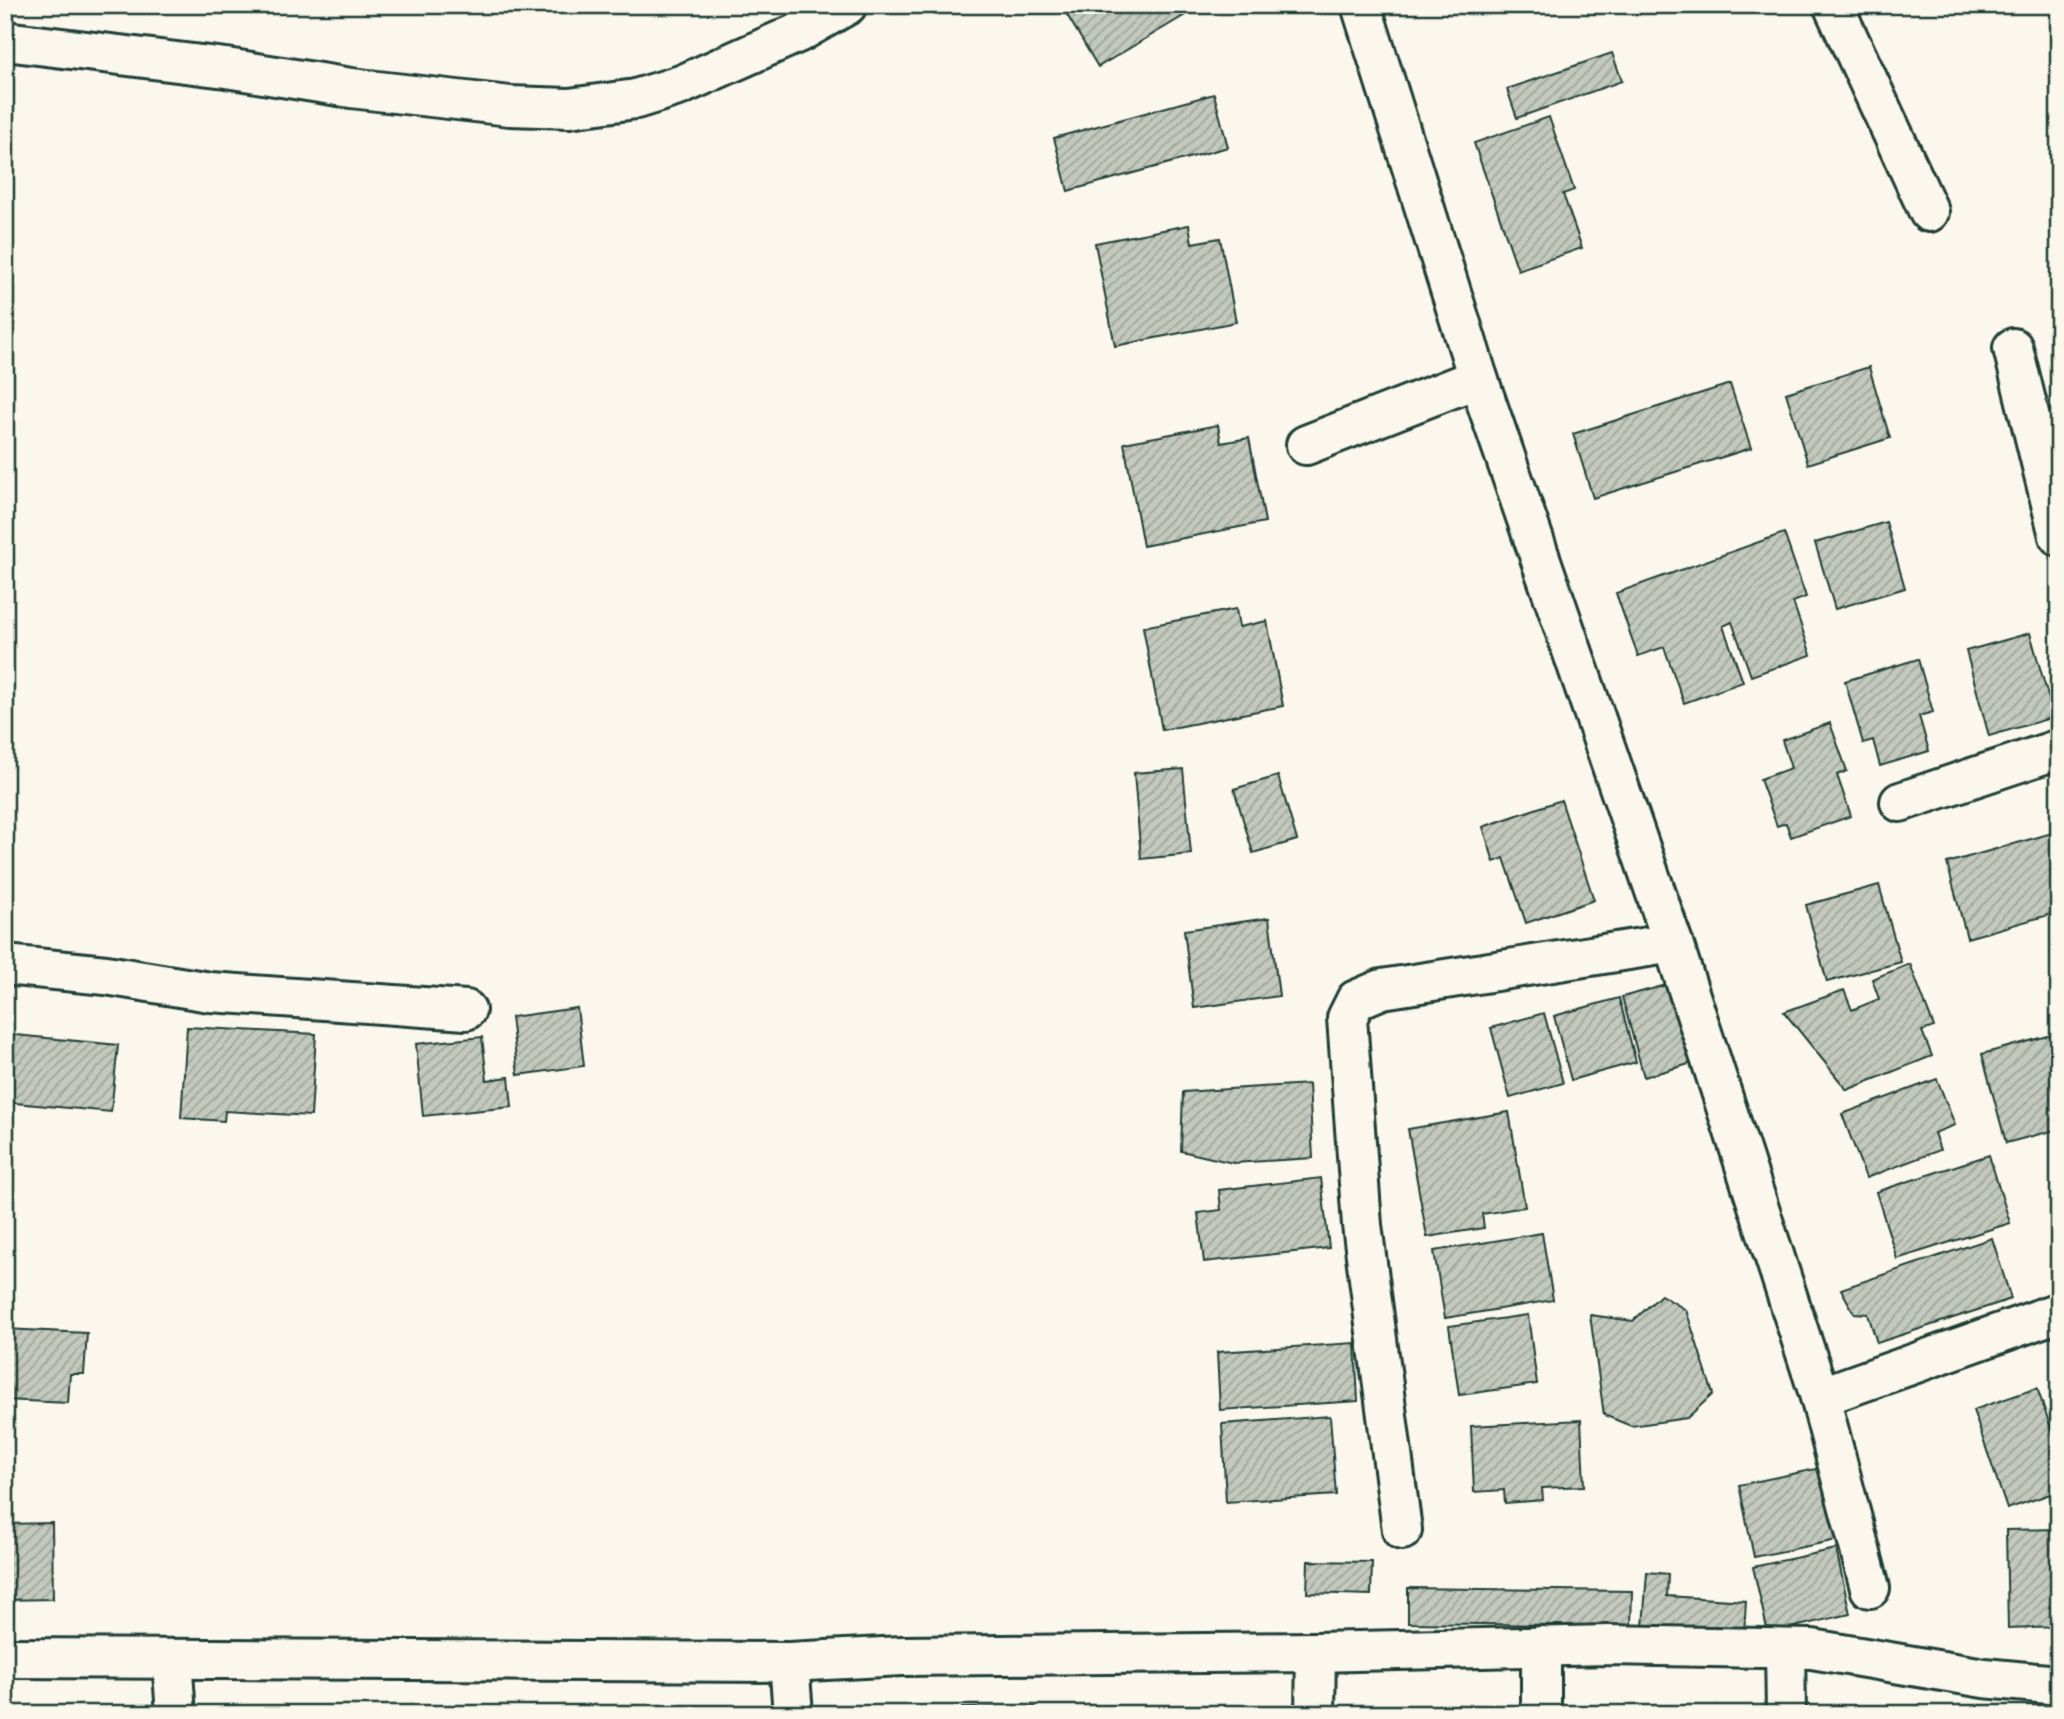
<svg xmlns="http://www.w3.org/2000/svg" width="2064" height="1719" font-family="Caveat,sans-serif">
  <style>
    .building { fill: url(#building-hatch); stroke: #1f3d34; stroke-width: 2 }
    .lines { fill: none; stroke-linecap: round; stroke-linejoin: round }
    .minor-casing { stroke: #1f3d34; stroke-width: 44 }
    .minor { stroke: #fbf7ec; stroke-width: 38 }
  </style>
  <defs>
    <pattern id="building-hatch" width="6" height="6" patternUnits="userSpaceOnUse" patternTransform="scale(1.75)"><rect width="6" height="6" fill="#c4c9be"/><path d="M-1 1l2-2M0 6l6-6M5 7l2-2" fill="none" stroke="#9fa49b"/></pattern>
  </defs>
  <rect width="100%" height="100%" fill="#fbf7ec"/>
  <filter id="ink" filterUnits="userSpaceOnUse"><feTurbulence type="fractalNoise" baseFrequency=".0143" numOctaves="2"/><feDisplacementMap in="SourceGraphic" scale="14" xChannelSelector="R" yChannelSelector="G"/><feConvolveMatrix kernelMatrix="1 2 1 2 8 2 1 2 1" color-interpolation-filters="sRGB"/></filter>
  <g filter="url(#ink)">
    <g class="building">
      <path d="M 1068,5 L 1202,5 L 1098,67 L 1063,8 Z"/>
      <path d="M 1612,53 L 1622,81 L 1517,118 L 1507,89 Z"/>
      <path d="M 1214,94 L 1228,147 L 1068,191 L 1054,138 Z"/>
      <path d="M 1549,117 L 1574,190 L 1563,194 L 1582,248 L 1518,270 L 1474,143 Z"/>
      <path d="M 1189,225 L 1192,243 L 1220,238 L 1236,322 L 1115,346 L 1095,243 Z"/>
      <path d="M 1869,367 L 1890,438 L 1808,464 L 1786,393 Z"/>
      <path d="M 1730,384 L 1751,448 L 1593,498 L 1573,434 Z"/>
      <path d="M 1218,425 L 1221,443 L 1249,438 L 1265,522 L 1143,546 L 1124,443 Z"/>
      <path d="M 1886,522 L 1905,588 L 1835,609 L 1815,543 Z"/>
      <path d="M 1784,533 L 1806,597 L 1793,602 L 1811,655 L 1751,676 L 1732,622 L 1723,626 L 1743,682 L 1684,703 L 1664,647 L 1638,656 L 1616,593 Z"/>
      <path d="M 1236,609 L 1239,627 L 1267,621 L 1283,706 L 1162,730 L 1143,627 Z"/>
      <path d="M 2030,633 L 2054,717 L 1989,736 L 1966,651 Z"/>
      <path d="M 1918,659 L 1933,712 L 1919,716 L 1929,751 L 1880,766 L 1873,740 L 1863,743 L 1845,681 Z"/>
      <path d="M 1830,723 L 1847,771 L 1837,775 L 1851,816 L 1791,837 L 1786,823 L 1777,826 L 1760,779 L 1791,768 L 1782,740 Z"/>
      <path d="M 1183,769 L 1191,854 L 1141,859 L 1134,773 Z"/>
      <path d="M 1278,776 L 1297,840 L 1253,853 L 1234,789 Z"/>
      <path d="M 1561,800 L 1594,900 L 1526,923 L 1504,858 L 1494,862 L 1483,827 Z"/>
      <path d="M 2059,831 L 2059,912 L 1967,938 L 1947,863 Z"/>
      <path d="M 1879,885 L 1901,962 L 1827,982 L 1806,905 Z"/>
      <path d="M 1269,918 L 1279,996 L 1194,1008 L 1184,930 Z"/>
      <path d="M 1910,964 L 1934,1027 L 1922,1031 L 1932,1056 L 1847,1090 L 1784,1012 L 1844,990 L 1852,1010 L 1879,999 L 1872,979 Z"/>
      <path d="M 1674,983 L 1696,1062 L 1644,1077 L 1622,997 Z"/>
      <path d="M 1619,998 L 1636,1062 L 1571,1080 L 1554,1016 Z"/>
      <path d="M 577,1008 L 584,1066 L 518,1075 L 511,1017 Z"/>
      <path d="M 1544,1013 L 1563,1083 L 1510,1098 L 1491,1028 Z"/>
      <path d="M 187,1027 L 316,1034 L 311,1116 L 225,1111 L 224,1121 L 181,1118 Z"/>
      <path d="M 2059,1033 L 2059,1129 L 2006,1143 L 1982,1054 Z"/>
      <path d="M 5,1034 L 118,1045 L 111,1112 L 5,1102 Z"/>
      <path d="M 482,1037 L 487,1080 L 509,1077 L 512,1107 L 423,1116 L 416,1044 Z"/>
      <path d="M 1937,1079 L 1955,1125 L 1934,1133 L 1940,1150 L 1866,1178 L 1842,1114 Z"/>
      <path d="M 1309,1084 L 1313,1158 L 1233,1163 L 1181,1151 L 1183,1092 Z"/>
      <path d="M 1509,1112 L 1525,1207 L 1482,1214 L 1484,1228 L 1427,1237 L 1408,1129 Z"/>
      <path d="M 1989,1155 L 2010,1223 L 1897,1259 L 1876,1192 Z"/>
      <path d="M 1321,1178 L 1329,1248 L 1204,1262 L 1198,1213 L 1221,1210 L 1219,1190 Z"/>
      <path d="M 1542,1233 L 1553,1300 L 1445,1318 L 1434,1251 Z"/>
      <path d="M 1992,1238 L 2011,1299 L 1877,1343 L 1868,1314 L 1854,1313 L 1841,1289 Z"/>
      <path d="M 1661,1295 L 1686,1310 L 1713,1394 L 1687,1418 L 1631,1426 L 1604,1415 L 1590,1315 L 1633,1321 Z"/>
      <path d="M 1528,1315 L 1537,1384 L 1459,1395 L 1449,1326 Z"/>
      <path d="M 5,1329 L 87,1333 L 84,1374 L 70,1374 L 68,1403 L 5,1400 Z"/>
      <path d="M 1355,1343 L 1358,1401 L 1220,1410 L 1217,1352 Z"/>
      <path d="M 2037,1388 L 2059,1451 L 2059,1491 L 2007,1509 L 1973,1410 Z"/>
      <path d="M 1330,1416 L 1336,1495 L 1226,1502 L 1222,1424 Z"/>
      <path d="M 1581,1420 L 1584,1486 L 1542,1488 L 1543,1500 L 1505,1503 L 1504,1490 L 1474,1492 L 1471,1426 Z"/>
      <path d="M 1821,1468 L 1837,1540 L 1754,1557 L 1739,1485 Z"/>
      <path d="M 52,1523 L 53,1599 L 5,1600 L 5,1524 Z"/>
      <path d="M 2059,1529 L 2059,1627 L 2008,1629 L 2006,1530 Z"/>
      <path d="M 1836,1549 L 1850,1614 L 1768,1633 L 1753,1567 Z"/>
      <path d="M 1308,1561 L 1372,1562 L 1371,1595 L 1307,1593 Z"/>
      <path d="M 1647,1572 L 1668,1574 L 1667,1596 L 1746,1601 L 1744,1634 L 1643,1627 Z"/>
      <path d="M 1408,1588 L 1632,1591 L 1631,1626 L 1408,1623 Z"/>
      <path d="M 1035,1707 L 1035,1714 L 962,1714 L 962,1708 Z"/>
      <path d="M 616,1711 L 679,1712 L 679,1714 L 616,1714 Z"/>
    </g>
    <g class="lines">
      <defs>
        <g id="minor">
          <path d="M 1361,5 L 1478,378 L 1673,943 L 1820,1397 L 1870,1588"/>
          <path d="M 1833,5 L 1929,212"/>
          <path d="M 5,41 L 226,68 L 351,88 L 510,106 L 569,108 L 636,99 L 681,85 L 800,32 L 847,5"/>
          <path d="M 2013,348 L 2059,536"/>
          <path d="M 1306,445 L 1478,378"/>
          <path d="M 1900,802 L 2059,749"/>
          <path d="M 5,965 L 106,975 L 210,992 L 466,1010"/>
          <path d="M 1820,1397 L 2059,1312"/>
          <path d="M 1402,1530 L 1362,1225 L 1347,1018 L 1356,1000 L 1382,989 L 1673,943"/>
          <path d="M 1541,1646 L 1541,1714"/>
          <path d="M 1785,1649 L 1786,1714"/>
          <path d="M 5,1658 L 789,1662 L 902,1656 L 1316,1652 L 1608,1645 L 1812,1649 L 1984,1678 L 2059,1685"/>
          <path d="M 172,1659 L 176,1714"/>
          <path d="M 789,1662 L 793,1714"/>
          <path d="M 1315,1714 L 1316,1652"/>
        </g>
      </defs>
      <use href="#minor" class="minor-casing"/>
      <use href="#minor" class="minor"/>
    </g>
  </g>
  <rect width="2064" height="1719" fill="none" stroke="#fbf7ec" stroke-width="28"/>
  <rect x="14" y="14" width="2036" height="1691" fill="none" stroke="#1f3d34" stroke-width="2.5" filter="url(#ink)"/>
</svg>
